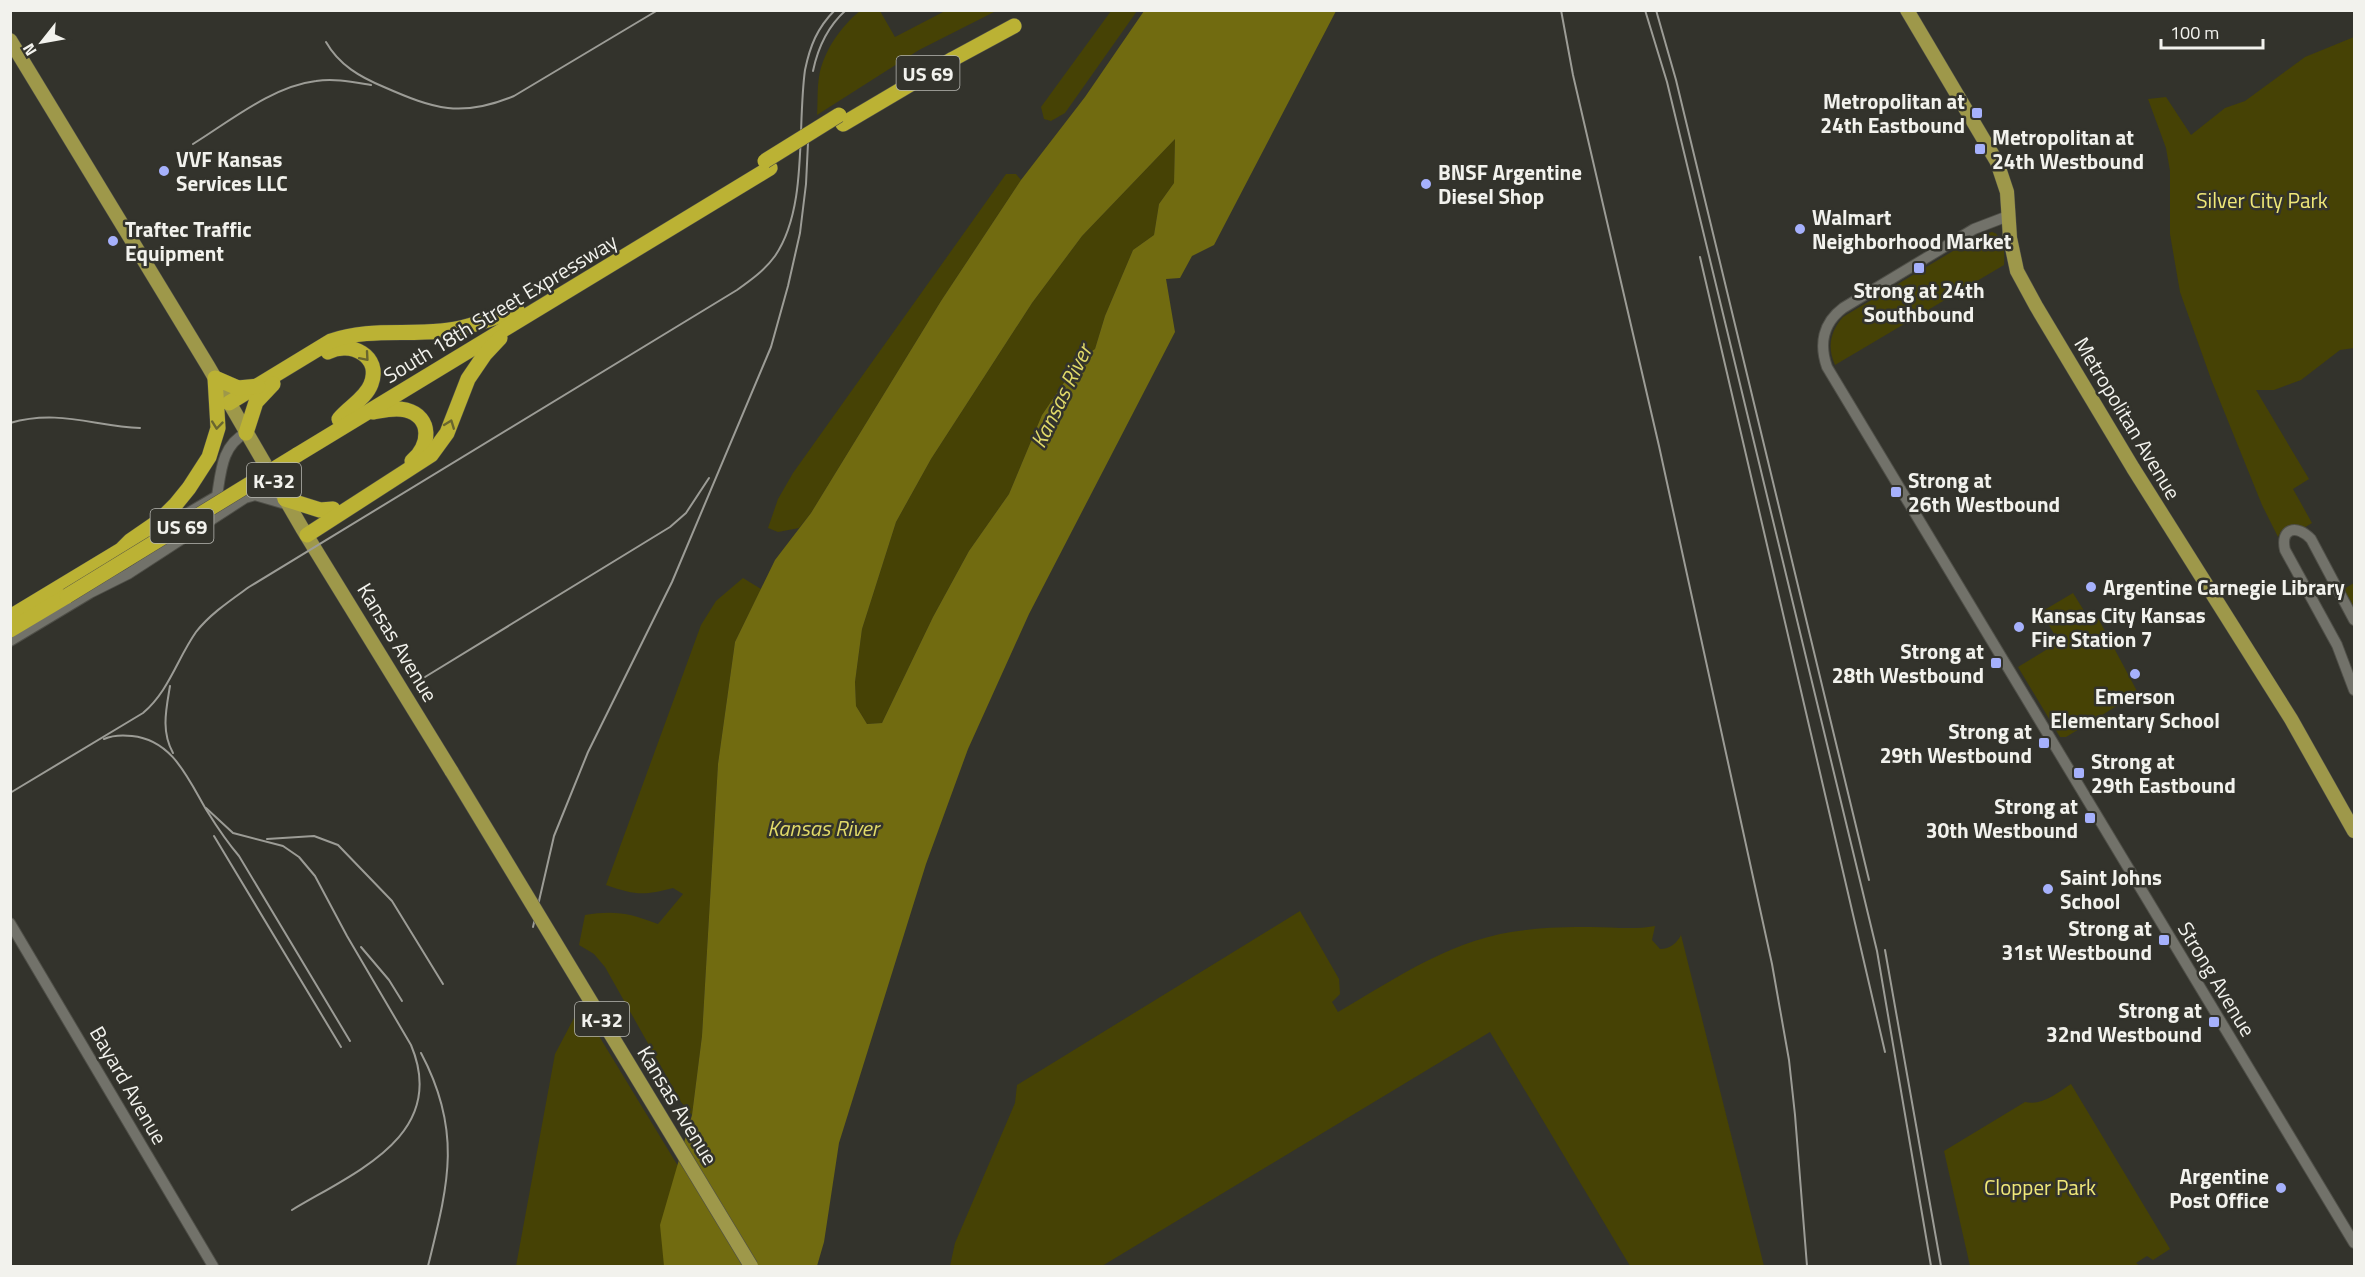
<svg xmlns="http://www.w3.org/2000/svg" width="2365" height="1277" font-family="'Titillium Web',sans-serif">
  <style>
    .green { fill: #464205 }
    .water { fill: #716b10; fill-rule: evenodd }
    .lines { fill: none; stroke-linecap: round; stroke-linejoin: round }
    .minor-casing { stroke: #4f4f48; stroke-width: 12 }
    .major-casing { stroke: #4f4f48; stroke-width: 15 }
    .highway-casing { stroke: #4f4f48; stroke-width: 16 }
    .minor { stroke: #72726a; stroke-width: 10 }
    .major { stroke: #9e984a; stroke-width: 14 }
    .highway { stroke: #bbb234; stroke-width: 15 }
    .rail { stroke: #9c9c96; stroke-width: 2 }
    .major-bridge-casing { stroke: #4f4f48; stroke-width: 15; stroke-linecap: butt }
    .highway-bridge-casing { stroke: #4f4f48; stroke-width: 16; stroke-linecap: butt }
    .major-bridge { stroke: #9e984a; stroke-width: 14 }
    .highway-bridge { stroke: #bbb234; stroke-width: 15 }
    .oneway { stroke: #69662f }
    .poi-dot { fill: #a6b1fc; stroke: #33332c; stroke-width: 2 }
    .labels { text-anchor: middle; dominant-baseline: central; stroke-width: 5; stroke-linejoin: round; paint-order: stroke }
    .shield { fill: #33332c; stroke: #b9b9b3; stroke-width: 1.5 }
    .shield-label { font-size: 20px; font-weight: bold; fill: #f2f2ed }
    .poi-label { font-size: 21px; font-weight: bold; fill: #f2f2ed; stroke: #33332c; text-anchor: start }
    .park-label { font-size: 21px; fill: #f0e878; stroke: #33332c }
    .street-label { font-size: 21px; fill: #f2f2ed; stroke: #33332c }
    .water-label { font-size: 22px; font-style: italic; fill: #e1da69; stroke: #33332c }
  </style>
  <rect width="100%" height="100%" fill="#33332c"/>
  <g class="green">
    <path d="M 860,11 L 880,11 L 895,37 L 945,11 L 996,11 L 919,50 L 817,115 C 818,102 817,89 819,77 C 823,52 841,26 860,11 Z"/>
    <path d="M 1111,11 L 1137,11 L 1065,113 L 1051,121 L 1044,119 L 1041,107 Z"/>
    <path d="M 2354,37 L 2354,348 L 2340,350 L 2301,380 L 2274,390 L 2256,390 L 2309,479 L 2293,489 L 2312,523 L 2302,529 L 2292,525 L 2281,531 L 2278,537 L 2262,505 L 2211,379 L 2180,292 L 2170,234 L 2170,171 L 2166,148 L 2148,99 L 2166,97 L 2191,135 L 2225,108 L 2245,101 L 2305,57 Z"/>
    <path d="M 1175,139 L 1174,183 L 1159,204 L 1154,235 L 1133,250 L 1105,316 L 1095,349 L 1080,359 L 1042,415 L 1009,494 L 969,551 L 933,617 L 882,723 L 867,724 L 856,706 L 855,682 L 862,629 L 896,522 L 931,459 L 1032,303 L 1082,236 Z"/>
    <path d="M 1006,174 L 1016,174 L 1021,180 L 941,301 L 811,513 L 799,528 L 778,532 L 768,528 L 778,499 L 793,473 Z"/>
    <path d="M 1992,232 C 2004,235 2005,254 2004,265 L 1835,365 C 1827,347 1830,332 1843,317 L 1978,236 Z"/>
    <path d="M 743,578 L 761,589 L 735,642 L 718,764 L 702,1036 L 692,1115 L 681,1102 L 605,967 L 594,954 L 579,945 L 585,915 C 614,910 630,913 658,924 L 683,894 L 673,888 C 643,896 635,895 606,885 L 701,625 L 716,601 Z"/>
    <path d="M 2354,583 L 2354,607 L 2344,589 Z"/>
    <path d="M 2073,593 L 2091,622 L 2098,618 L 2138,693 L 2066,737 L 2060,737 L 2018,667 L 2059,642 L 2041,612 Z"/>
    <path d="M 1300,911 L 1339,979 L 1340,994 L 1332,1002 L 1338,1012 C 1398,977 1455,937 1526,930 C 1548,927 1569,927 1591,927 C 1613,927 1633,930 1655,926 L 1652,940 L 1660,949 C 1670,949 1677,943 1681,935 L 1764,1266 L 1630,1266 L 1490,1032 L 1102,1266 L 950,1266 L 955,1243 L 1015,1103 L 1017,1085 Z"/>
    <path d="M 585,1013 L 678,1166 L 671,1189 L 664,1266 L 516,1266 L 555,1054 L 574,1018 Z"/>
    <path d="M 2071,1084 L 2170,1249 L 2153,1260 L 2147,1256 L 2136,1263 L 2140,1266 L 1970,1266 L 1944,1151 L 2025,1102 C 2042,1106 2057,1093 2071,1084 Z"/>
  </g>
  <path class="water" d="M 1144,11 L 1336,11 L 1214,245 L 1192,256 L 1180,278 L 1166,279 L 1175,332 L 1029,614 L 968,749 L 926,864 L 839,1143 L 824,1242 L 817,1266 L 664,1266 L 660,1225 L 692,1115 L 702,1036 L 718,764 L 735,642 L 775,560 L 811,513 L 941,301 L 1021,180 L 1085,97 ZM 1175,139 L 1174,183 L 1159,204 L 1154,235 L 1133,250 L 1105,316 L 1095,349 L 1080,359 L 1042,415 L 1009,494 L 969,551 L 933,617 L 882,723 L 867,724 L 856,706 L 855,682 L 862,629 L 896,522 L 931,459 L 1032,303 L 1082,236 Z"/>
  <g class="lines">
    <defs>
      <g id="minor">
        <path d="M 2008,216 L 1974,229 L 1843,308 C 1823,323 1819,344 1827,367 L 2354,1243"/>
        <path d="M 149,536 L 217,496 C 221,471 222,445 246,433"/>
        <path d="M 2354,620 L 2311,539 C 2297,524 2280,528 2285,550 L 2337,645 L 2354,690"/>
        <path d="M 10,641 L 90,593 L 128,574 L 245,498 L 255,495 L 289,505"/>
        <path d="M 10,923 L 213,1266"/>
      </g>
      <g id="major">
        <path d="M 1907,10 L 1997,162 L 2007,192 L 2010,238 L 2017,271 L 2036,306 L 2133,468 L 2291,719 L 2354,831"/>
        <path d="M 10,40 L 208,366 L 302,528 L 452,772"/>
      </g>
      <g id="highway">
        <path d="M 843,124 L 953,59 L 1014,26"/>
        <path d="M 328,352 C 350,340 382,356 371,384 C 366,398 349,407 339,419"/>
        <path d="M 229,403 L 331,341 C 367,328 404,335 441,331 C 467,329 492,318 517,310"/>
        <path d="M 373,412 C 384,410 395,407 406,410 C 433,417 430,447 412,461"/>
        <path d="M 246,433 L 256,402 L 273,384"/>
        <path d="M 297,455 L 770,168"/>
        <path d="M 285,499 L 320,510 L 333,509"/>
        <path d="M 307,535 L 431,455 L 447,433 L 468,379 L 485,354 L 500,338"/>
        <path d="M 10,617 L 121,550 L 130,541 L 159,521 L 176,504 L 189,488 L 209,457 L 218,428 L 215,378 L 238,388 L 258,386"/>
        <path d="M 10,630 L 67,596"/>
      </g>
    </defs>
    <use href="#minor" class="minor-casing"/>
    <use href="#major" class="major-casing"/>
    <use href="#highway" class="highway-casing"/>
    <use href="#minor" class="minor"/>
    <use href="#major" class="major"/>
    <use href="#highway" class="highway"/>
    <g class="rail">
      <path d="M 1561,10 L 1573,75 L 1659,446 L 1772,964 L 1789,1060 L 1795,1115 L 1807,1266"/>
      <path d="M 1645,10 L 1667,82 L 1877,951 L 1931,1266"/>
      <path d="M 1656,10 L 1676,80 L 1869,880"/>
      <path d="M 326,42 C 339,65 360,77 384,87 C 434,109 461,118 514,96 L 658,10"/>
      <path d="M 813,71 C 818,47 827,27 846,10"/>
      <path d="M 193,144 C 230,121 273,86 316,81 C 334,78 353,82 371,85"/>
      <path d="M 1700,257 L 1885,1052"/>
      <path d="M 10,423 C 58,409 94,426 140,428"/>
      <path d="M 425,677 L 670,527 L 686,513 L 709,478"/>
      <path d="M 170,686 C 166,710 161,731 173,753"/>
      <path d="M 104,739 C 113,735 123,735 132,736 C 173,740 188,779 207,811 C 217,827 227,842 239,856 L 350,1041"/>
      <path d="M 10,793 L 143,713 C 169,691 177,659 196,632 C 210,614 231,600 249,587 L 737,290 C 751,280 765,270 775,256 C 808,208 797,127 805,70 C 810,46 817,28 835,10"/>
      <path d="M 206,808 L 233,833 L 283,846 L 299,857 L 315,876 L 347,936 L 411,1045 C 449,1135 355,1172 292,1210"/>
      <path d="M 214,836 L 341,1047"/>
      <path d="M 267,839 L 314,836 L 338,845 L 392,901 L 443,984"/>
      <path d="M 533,927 L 554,836 L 588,752 L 672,582 L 771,347 L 788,286 L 800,233 L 806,184 L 808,143"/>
      <path d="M 361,947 L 389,980 L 402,1001"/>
      <path d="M 1885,950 L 1941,1266"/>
      <path d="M 421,1053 C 463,1132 448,1185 428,1266"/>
    </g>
    <defs>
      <path id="major-bridge" d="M 452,772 L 751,1266"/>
      <g id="highway-bridge">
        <path d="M 765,161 L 839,115"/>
        <path d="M 67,596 L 297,455"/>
      </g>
    </defs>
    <use href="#major-bridge" class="major-bridge-casing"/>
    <use href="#highway-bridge" class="highway-bridge-casing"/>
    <use href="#major-bridge" class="major-bridge"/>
    <use href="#highway-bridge" class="highway-bridge"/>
  </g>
  <defs><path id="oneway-chevron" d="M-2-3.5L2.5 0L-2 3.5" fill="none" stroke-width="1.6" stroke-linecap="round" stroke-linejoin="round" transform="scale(1.5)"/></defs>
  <g class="oneway">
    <use href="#oneway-chevron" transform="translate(365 357) rotate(49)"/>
    <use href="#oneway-chevron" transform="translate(450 424) rotate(-69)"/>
    <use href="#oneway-chevron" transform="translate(217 425) rotate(96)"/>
  </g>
  <g class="poi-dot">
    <rect x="1971" y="107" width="12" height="12" rx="3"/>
    <rect x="1974" y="143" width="12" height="12" rx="3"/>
    <circle cx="164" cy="171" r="6"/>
    <circle cx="1426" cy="184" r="6"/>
    <circle cx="1800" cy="229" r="6"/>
    <circle cx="113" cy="241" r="6"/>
    <rect x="1913" y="262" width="12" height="12" rx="3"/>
    <rect x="1890" y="486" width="12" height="12" rx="3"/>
    <circle cx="2091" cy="587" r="6"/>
    <circle cx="2019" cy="627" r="6"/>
    <rect x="1990" y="657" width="12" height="12" rx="3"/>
    <circle cx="2135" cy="674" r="6"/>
    <rect x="2038" y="737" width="12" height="12" rx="3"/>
    <rect x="2073" y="767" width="12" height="12" rx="3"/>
    <rect x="2084" y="812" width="12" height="12" rx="3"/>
    <circle cx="2048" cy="889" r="6"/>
    <rect x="2158" y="934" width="12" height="12" rx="3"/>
    <rect x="2208" y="1016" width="12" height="12" rx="3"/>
    <circle cx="2281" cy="1188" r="6"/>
  </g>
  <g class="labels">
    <g class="shield">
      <rect x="896.5" y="56" width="63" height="34" rx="4.5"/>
      <rect x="247" y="463" width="54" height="34" rx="4.5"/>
      <rect x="150.5" y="509" width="63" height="34" rx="4.5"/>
      <rect x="575" y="1002" width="54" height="34" rx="4.5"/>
    </g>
    <g class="shield-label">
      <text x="928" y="73">US 69</text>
      <text x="274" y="480">K-32</text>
      <text x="182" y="526">US 69</text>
      <text x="602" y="1019">K-32</text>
    </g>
    <g class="poi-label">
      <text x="1965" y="101" text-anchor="end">Metropolitan at<tspan x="1965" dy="24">24th Eastbound</tspan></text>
      <text x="1992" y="137">Metropolitan at<tspan x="1992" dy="24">24th Westbound</tspan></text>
      <text x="176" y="159">VVF Kansas<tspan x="176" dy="24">Services LLC</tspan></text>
      <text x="1438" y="172">BNSF Argentine<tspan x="1438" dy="24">Diesel Shop</tspan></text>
      <text x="1812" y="217">Walmart<tspan x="1812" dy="24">Neighborhood Market</tspan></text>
      <text x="125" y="229">Traftec Traffic<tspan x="125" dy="24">Equipment</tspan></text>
      <text x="1919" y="290" text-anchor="middle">Strong at 24th<tspan x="1919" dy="24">Southbound</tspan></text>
      <text x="1908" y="480">Strong at<tspan x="1908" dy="24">26th Westbound</tspan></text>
      <text x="2103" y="587">Argentine Carnegie Library</text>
      <text x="2031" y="615">Kansas City Kansas<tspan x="2031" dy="24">Fire Station 7</tspan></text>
      <text x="1984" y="651" text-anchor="end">Strong at<tspan x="1984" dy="24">28th Westbound</tspan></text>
      <text x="2135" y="696" text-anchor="middle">Emerson<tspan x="2135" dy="24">Elementary School</tspan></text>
      <text x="2032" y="731" text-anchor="end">Strong at<tspan x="2032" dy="24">29th Westbound</tspan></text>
      <text x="2091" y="761">Strong at<tspan x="2091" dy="24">29th Eastbound</tspan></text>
      <text x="2078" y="806" text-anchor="end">Strong at<tspan x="2078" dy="24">30th Westbound</tspan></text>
      <text x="2060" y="877">Saint Johns<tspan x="2060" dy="24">School</tspan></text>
      <text x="2152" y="928" text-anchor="end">Strong at<tspan x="2152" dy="24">31st Westbound</tspan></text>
      <text x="2202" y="1010" text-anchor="end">Strong at<tspan x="2202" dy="24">32nd Westbound</tspan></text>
      <text x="2269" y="1176" text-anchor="end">Argentine<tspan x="2269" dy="24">Post Office</tspan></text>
    </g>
    <g class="park-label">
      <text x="2262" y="200">Silver City Park</text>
      <text x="2040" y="1187">Clopper Park</text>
    </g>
    <g class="street-label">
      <text transform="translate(500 308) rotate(-31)">South 18th Street Expressway</text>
      <text transform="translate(2128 418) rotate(59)">Metropolitan Avenue</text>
      <text transform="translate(398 642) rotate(59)">Kansas Avenue</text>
      <text transform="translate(2217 979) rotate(59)">Strong Avenue</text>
      <text transform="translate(129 1085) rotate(60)">Bayard Avenue</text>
      <text transform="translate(678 1105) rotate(59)">Kansas Avenue</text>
    </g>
    <g class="water-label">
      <text transform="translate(1061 396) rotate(-64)">Kansas River</text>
      <text x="823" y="828">Kansas River</text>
    </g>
  </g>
  <rect width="2365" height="1277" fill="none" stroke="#f2f2ed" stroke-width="24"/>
  <g transform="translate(42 42) rotate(239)" stroke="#33332c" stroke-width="4.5" paint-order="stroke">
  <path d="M0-4.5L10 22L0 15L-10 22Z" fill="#f2f2ed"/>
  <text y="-9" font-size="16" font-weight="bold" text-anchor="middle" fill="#f2f2ed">N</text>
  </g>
  <path d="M2161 39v9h102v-9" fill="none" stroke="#f2f2ed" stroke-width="3"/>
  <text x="2170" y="39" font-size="18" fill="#f2f2ed" stroke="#33332c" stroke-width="4.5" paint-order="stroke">100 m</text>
</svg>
